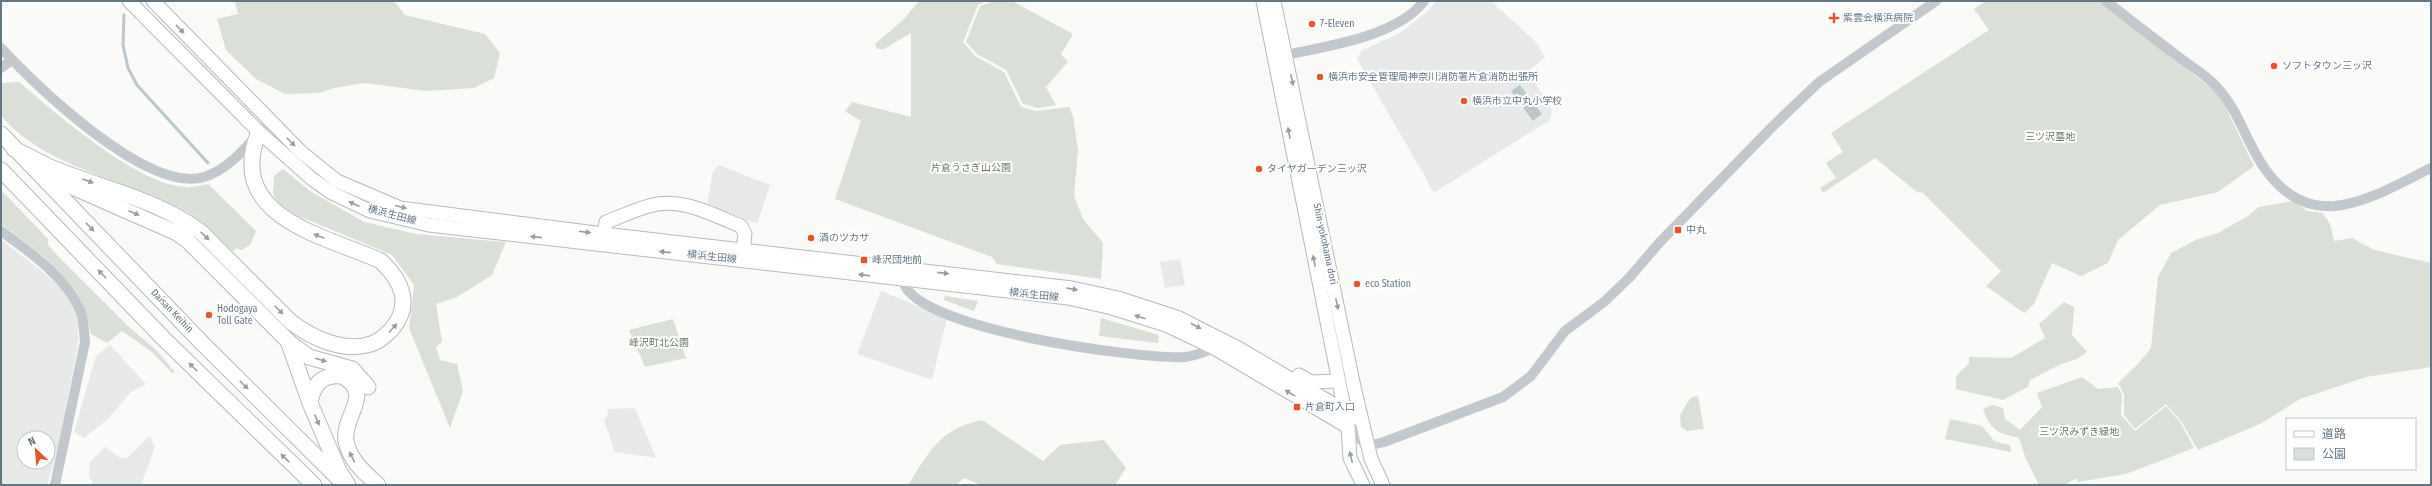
<svg xmlns="http://www.w3.org/2000/svg" width="2432" height="486" font-family="'Fira Sans Condensed','Noto Sans JP',sans-serif">
  <style>
    .built { fill: #e8e9e9; fill-rule: evenodd }
    .green { fill: #dadfd7 }
    .water { fill: #bbc7cb }
    .lines { fill: none; stroke-linecap: round; stroke-linejoin: round }
    .stream { stroke: #bbc7cb; stroke-width: 3 }
    .primary-casing { stroke: #b5babe; stroke-width: 15 }
    .motorway-casing { stroke: #b4b9bd; stroke-width: 17 }
    .tertiary { stroke: #c3c8cc; stroke-width: 10 }
    .primary { stroke: #fff; stroke-width: 13 }
    .motorway { stroke: #fff; stroke-width: 15 }
    .oneway { fill: #939fa8 }
    .poi-dot { fill: #e4572e; stroke: #fff; stroke-width: 1.5 }
    .labels { text-anchor: middle; dominant-baseline: central; stroke-width: 4; stroke-linejoin: round; paint-order: stroke }
    .poi-label { font-size: 10px; fill: #657683; stroke: #fff; text-anchor: start }
    .park-label { font-size: 10px; fill: #687a64; stroke: #fff }
    .street-label { font-size: 10px; fill: #657683; stroke: #fff }
  </style>
  <rect width="100%" height="100%" fill="#fafaf8"/>
  <g class="built">
    <path d="M 1436,1 L 1491,1 L 1539,45 L 1540,50 L 1545,57 L 1528,71 L 1552,110 L 1550,120 L 1435,192 L 1430,189 L 1427,180 L 1357,59 L 1361,51 L 1400,33 L 1430,9 Z"/>
    <path d="M 719,165 L 770,185 L 757,224 L 707,204 L 713,171 Z"/>
    <path d="M 1,239 L 60,286 L 71,302 L 78,323 L 78,344 L 58,448 L 47,485 L 1,485 ZM 24,438 L 48,438 L 48,462 L 24,462 Z"/>
    <path d="M 1180,259 L 1185,285 L 1165,288 L 1160,262 Z"/>
    <path d="M 881,291 L 947,318 L 932,380 L 857,354 Z"/>
    <path d="M 110,345 L 146,384 L 131,392 L 107,420 L 84,438 L 74,432 L 96,356 Z"/>
    <path d="M 635,408 L 656,458 L 615,452 L 604,420 L 608,414 L 607,409 Z"/>
    <path d="M 150,436 L 155,447 L 141,485 L 92,485 L 92,480 L 89,478 L 90,462 L 105,447 L 121,458 L 127,458 Z"/>
  </g>
  <g class="green">
    <path d="M 235,1 L 394,1 L 405,15 L 485,34 L 500,53 L 494,78 L 474,88 L 426,91 L 364,83 L 334,88 L 319,93 L 285,94 L 256,79 L 226,50 L 217,19 L 238,14 Z"/>
    <path d="M 919,1 L 986,1 L 978,5 L 963,42 L 975,56 L 1004,72 L 1021,107 L 1036,111 L 1069,107 L 1073,116 L 1078,150 L 1074,196 L 1083,219 L 1103,243 L 1101,279 L 997,264 L 992,257 L 835,199 L 861,121 L 845,111 L 852,102 L 911,117 L 911,33 L 884,49 L 877,49 L 875,44 L 904,19 Z"/>
    <path d="M 995,1 L 1012,1 L 1073,34 L 1061,54 L 1068,62 L 1046,87 L 1056,105 L 1038,108 L 1023,104 L 1006,70 L 977,54 L 966,42 L 980,6 Z"/>
    <path d="M 1986,1 L 2099,1 L 2215,91 L 2224,104 L 2254,166 L 2218,192 L 2160,205 L 2118,240 L 2108,263 L 2081,276 L 2052,263 L 2034,304 L 2024,313 L 1986,286 L 2001,271 L 1923,193 L 1917,192 L 1875,158 L 1823,193 L 1820,188 L 1836,178 L 1826,163 L 1843,152 L 1831,133 L 1989,30 L 1974,9 Z"/>
    <path d="M 19,82 C 57,114 137,185 186,187 C 193,188 201,185 208,184 L 256,231 L 250,245 L 241,250 L 236,248 L 233,251 C 218,237 204,221 186,211 C 124,177 50,171 1,116 L 1,83 Z"/>
    <path d="M 283,169 L 310,191 L 364,222 L 416,234 L 506,242 L 492,275 L 457,297 L 436,304 L 442,342 L 436,347 L 440,360 L 457,364 L 463,391 L 450,428 L 409,328 L 414,285 L 392,255 L 296,215 L 281,205 L 273,195 L 274,176 Z"/>
    <path d="M 1,190 L 48,239 L 48,245 L 56,254 L 128,326 L 156,350 L 175,372 L 172,373 L 152,352 L 122,331 L 107,343 L 91,334 C 87,320 85,305 77,293 C 59,265 27,243 1,224 Z"/>
    <path d="M 2292,201 L 2308,211 L 2323,213 L 2330,224 L 2334,241 L 2353,238 C 2360,244 2367,245 2374,250 L 2431,263 L 2431,367 L 2366,377 L 2300,399 L 2260,424 L 2198,450 L 2181,421 L 2166,404 L 2135,429 L 2124,415 L 2124,394 L 2118,383 L 2140,362 L 2151,348 L 2158,277 L 2171,253 L 2198,239 L 2218,233 L 2248,216 L 2259,207 Z"/>
    <path d="M 945,296 L 978,301 L 974,311 L 944,300 Z"/>
    <path d="M 2064,302 L 2074,307 L 2072,335 L 2087,352 L 2077,359 L 2061,364 L 2030,380 L 2028,387 L 2003,400 L 1956,389 L 1956,376 L 1969,363 L 1969,357 L 2011,358 L 2045,338 L 2039,324 Z"/>
    <path d="M 1101,318 L 1159,335 L 1158,343 L 1099,336 Z"/>
    <path d="M 673,319 L 686,358 L 645,367 L 629,330 Z"/>
    <path d="M 2082,377 L 2098,389 L 2118,387 L 2122,395 L 2121,415 L 2135,431 L 2166,406 L 2180,422 L 2194,448 L 2126,474 L 2078,482 L 2076,478 L 2065,485 L 2039,485 L 2026,459 L 2019,438 C 1998,433 1991,431 1983,409 L 1992,405 L 2003,408 L 2005,419 L 2020,430 L 2042,407 L 2037,393 Z"/>
    <path d="M 1698,396 L 1704,429 L 1687,431 L 1681,427 L 1680,415 L 1690,398 Z"/>
    <path d="M 1950,419 L 1982,426 L 1994,441 L 2010,445 L 2011,452 L 1945,439 Z"/>
    <path d="M 982,420 L 1043,461 L 1060,445 L 1104,440 L 1126,468 L 1115,485 L 981,485 L 964,478 L 956,485 L 909,484 C 930,450 940,429 982,420 Z"/>
  </g>
  <path class="water" d="M 1520,85 L 1542,114 L 1533,121 L 1511,91 Z"/>
  <g class="lines">
    <path class="stream" d="M 124,15 L 123,45 L 128,68 L 137,85 L 208,163"/>
    <defs>
      <g id="primary">
        <path d="M 129,1 L 259,132 L 312,179 L 332,193 L 370,211 L 429,225 L 1068,298 L 1112,308 L 1166,325 L 1214,348 L 1348,427"/>
        <path d="M 153,1 L 301,152 L 337,181 L 400,208 L 604,234 L 1072,288 L 1118,298 L 1179,318 L 1240,349 L 1362,421"/>
        <path d="M 1263,1 L 1348,427 L 1350,458 L 1363,485"/>
        <path d="M 1274,1 L 1354,387 L 1371,459 L 1383,485"/>
        <path d="M 604,234 L 606,222 C 620,217 634,210 649,206 C 680,196 713,215 741,226 L 745,234 L 743,250"/>
        <path d="M 1299,375 L 1311,382 L 1337,381"/>
      </g>
      <g id="motorway">
        <path d="M 1,134 L 203,344 L 339,479"/>
        <path d="M 14,149 C 26,155 38,161 50,167 C 100,188 157,199 201,232 L 291,322 C 312,338 344,353 371,344 C 379,342 386,335 391,330 C 413,305 402,281 381,261 C 326,236 226,218 258,134"/>
        <path d="M 1,170 L 163,338 L 314,485"/>
        <path d="M 51,175 L 70,186 L 177,233 L 187,240 L 288,341 L 310,403 L 339,471 L 348,485"/>
        <path d="M 290,343 L 309,357 L 352,369 L 368,387"/>
        <path d="M 310,403 C 313,384 322,374 342,376 C 375,394 342,415 346,441 C 350,461 364,472 378,485"/>
      </g>
    </defs>
    <use href="#primary" class="primary-casing"/>
    <use href="#motorway" class="motorway-casing"/>
    <g class="tertiary">
      <path d="M 2106,1 C 2130,20 2155,39 2180,58 C 2192,67 2206,75 2216,86 C 2239,111 2245,139 2263,166 C 2311,238 2372,197 2431,168"/>
      <path d="M 1,48 C 37,87 148,194 204,177 C 231,169 251,141 270,121"/>
      <path d="M 1286,55 C 1328,46 1398,36 1424,1"/>
      <path d="M 1,68 L 12,60"/>
      <path d="M 1,231 C 29,251 73,282 82,317 C 84,325 84,334 85,342 L 55,485"/>
      <path d="M 903,275 C 895,328 1145,360 1185,357 C 1195,356 1205,352 1214,348"/>
      <path d="M 1348,427 L 1367,446 L 1384,442 L 1503,397 L 1531,376 L 1565,331 L 1604,302 L 1629,278 L 1660,242 L 1773,126 L 1819,82 L 1936,1"/>
    </g>
    <use href="#primary" class="primary"/>
    <use href="#motorway" class="motorway"/>
  </g>
  <defs><path id="oneway-solid" d="M-6-.8H1V-3.2L6.5 0L1 3.2V.8H-6Z"/></defs>
  <g class="oneway">
    <use href="#oneway-solid" transform="translate(180 29) rotate(46)"/>
    <use href="#oneway-solid" transform="translate(1292 80) rotate(78)"/>
    <use href="#oneway-solid" transform="translate(1289 133) rotate(-101)"/>
    <use href="#oneway-solid" transform="translate(291 142) rotate(45)"/>
    <use href="#oneway-solid" transform="translate(88 181) rotate(20)"/>
    <use href="#oneway-solid" transform="translate(354 204) rotate(-156)"/>
    <use href="#oneway-solid" transform="translate(401 207) rotate(14)"/>
    <use href="#oneway-solid" transform="translate(134 213) rotate(23)"/>
    <use href="#oneway-solid" transform="translate(90 227) rotate(46)"/>
    <use href="#oneway-solid" transform="translate(585 232) rotate(7)"/>
    <use href="#oneway-solid" transform="translate(205 236) rotate(44)"/>
    <use href="#oneway-solid" transform="translate(319 236) rotate(-159)"/>
    <use href="#oneway-solid" transform="translate(536 237) rotate(-174)"/>
    <use href="#oneway-solid" transform="translate(665 252) rotate(-174)"/>
    <use href="#oneway-solid" transform="translate(1314 261) rotate(-101)"/>
    <use href="#oneway-solid" transform="translate(943 273) rotate(6)"/>
    <use href="#oneway-solid" transform="translate(102 274) rotate(-134)"/>
    <use href="#oneway-solid" transform="translate(864 275) rotate(-173)"/>
    <use href="#oneway-solid" transform="translate(1072 289) rotate(9)"/>
    <use href="#oneway-solid" transform="translate(1337 304) rotate(78)"/>
    <use href="#oneway-solid" transform="translate(279 310) rotate(45)"/>
    <use href="#oneway-solid" transform="translate(1140 317) rotate(-162)"/>
    <use href="#oneway-solid" transform="translate(1196 326) rotate(28)"/>
    <use href="#oneway-solid" transform="translate(393 328) rotate(-48)"/>
    <use href="#oneway-solid" transform="translate(321 360) rotate(16)"/>
    <use href="#oneway-solid" transform="translate(193 367) rotate(-135)"/>
    <use href="#oneway-solid" transform="translate(244 385) rotate(45)"/>
    <use href="#oneway-solid" transform="translate(1290 393) rotate(-149)"/>
    <use href="#oneway-solid" transform="translate(317 420) rotate(67)"/>
    <use href="#oneway-solid" transform="translate(352 457) rotate(-117)"/>
    <use href="#oneway-solid" transform="translate(1351 457) rotate(-104)"/>
    <use href="#oneway-solid" transform="translate(285 458) rotate(-136)"/>
  </g>
  <g class="poi-dot">
    <path d="M1832 12h4v4h4v4h-4v4h-4v-4h-4v-4h4z"/>
    <circle cx="1312" cy="24" r="4"/>
    <circle cx="2274" cy="66" r="4"/>
    <circle cx="1320" cy="77" r="4"/>
    <circle cx="1464" cy="101" r="4"/>
    <circle cx="1259" cy="169" r="4"/>
    <rect x="1674" y="226" width="8" height="8" rx="2"/>
    <circle cx="811" cy="238" r="4"/>
    <rect x="860" y="256" width="8" height="8" rx="2"/>
    <circle cx="1357" cy="284" r="4"/>
    <circle cx="209" cy="315" r="4"/>
    <rect x="1293" y="403" width="8" height="8" rx="2"/>
  </g>
  <g class="labels">
    <g class="poi-label">
      <text x="1843" y="18">紫雲会横浜病院</text>
      <text x="1320" y="24">7-Eleven</text>
      <text x="2282" y="66">ソフトタウン三ッ沢</text>
      <text x="1328" y="77">横浜市安全管理局神奈川消防署片倉消防出張所</text>
      <text x="1472" y="101">横浜市立中丸小学校</text>
      <text x="1267" y="169">タイヤガーデン三ッ沢</text>
      <text x="1686" y="230">中丸</text>
      <text x="819" y="238">酒のツカサ</text>
      <text x="872" y="260">峰沢団地前</text>
      <text x="1365" y="284">eco Station</text>
      <text x="217" y="309">Hodogaya<tspan x="217" dy="12">Toll Gate</tspan></text>
      <text x="1305" y="407">片倉町入口</text>
    </g>
    <g class="park-label">
      <text x="2050" y="137">三ツ沢墓地</text>
      <text x="971" y="168">片倉うさぎ山公園</text>
      <text x="659" y="343">峰沢町北公園</text>
      <text x="2079" y="432">三ツ沢みずき緑地</text>
    </g>
    <g class="street-label">
      <text transform="translate(392 215) rotate(15)">横浜生田線</text>
      <text transform="translate(1325 244) rotate(78)">Shin-yokohama dori</text>
      <text transform="translate(712 257) rotate(6)">横浜生田線</text>
      <text transform="translate(1034 295) rotate(6)">横浜生田線</text>
      <text transform="translate(172 311) rotate(46)">Daisan Keihin</text>
    </g>
  </g>
  <rect width="2432" height="486" fill="none" stroke="#657683" stroke-width="4"/>
  <rect x="2286" y="418" width="130" height="52" fill="#ffffff" stroke="#c1c8cd"/>
  <rect x="2294" y="431" width="20" height="6" fill="#ffffff" stroke="#c1c8cd"/>
  <text x="2322" y="438" font-size="12" fill="#657683">道路</text>
  <rect x="2294" y="448" width="20" height="12" fill="#dadfd7" stroke="#c1c8cd"/>
  <text x="2322" y="458" font-size="12" fill="#657683">公園</text>
  <g transform="translate(36 450) rotate(334)"><circle r="19" fill="#ffffff" stroke="#c1c8cd"/>
  <path d="M0-3L7 15L0 10L-7 15Z" fill="#e4572e"/>
  <text y="-6" font-size="11" font-weight="bold" text-anchor="middle" fill="#657683">N</text>
  </g>
</svg>
